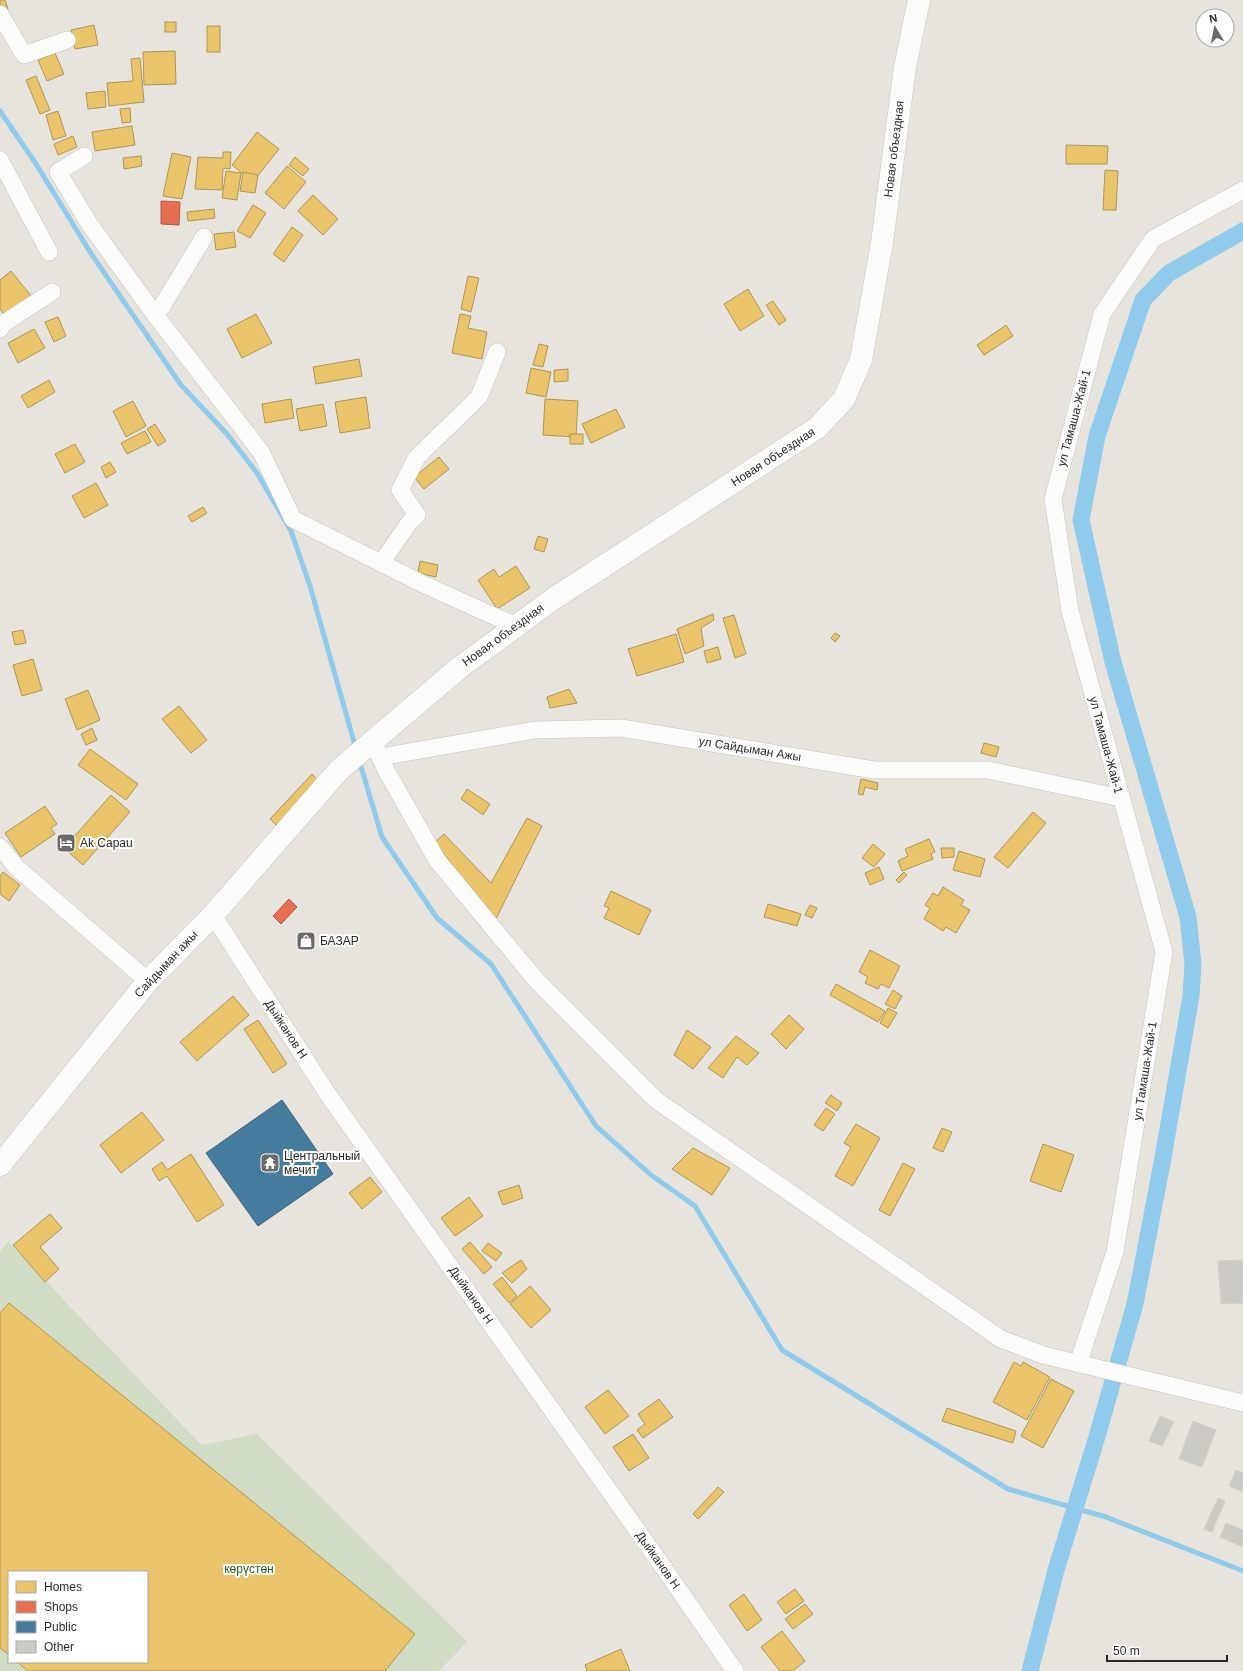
<svg xmlns="http://www.w3.org/2000/svg" width="1243" height="1671" font-family="Arial,sans-serif">
  <style>
    .cemetery { fill: #d1dcc5; fill-rule: evenodd }
    .homes { fill: #e9c46a; stroke: #af9656 }
    .shops { fill: #e76f51; stroke: #ae5a45 }
    .public { fill: #457b9d; stroke: #3d627a }
    .lines { fill: none; stroke-linecap: round; stroke-linejoin: round }
    .stream { stroke: #90cbeb; stroke-width: 5 }
    .canal { stroke: #90cbeb; stroke-width: 17 }
    .building { fill: #cccac5; stroke: #d2d0ca }
    .street-casing { stroke: #c4c3c4; stroke-width: 18 }
    .secondary-casing { stroke: #c4c3c4; stroke-width: 23 }
    .street { stroke: #fbfbfa; stroke-width: 17 }
    .secondary { stroke: #fbfbfa; stroke-width: 22 }
    .labels { text-anchor: middle; dominant-baseline: central; stroke-width: 4; stroke-linejoin: round; paint-order: stroke }
    .street-label { font-size: 12px; fill: #292929; stroke: #fff }
    .poi-label { font-size: 12px; fill: #292929; stroke: #fff; text-anchor: start }
    .park-label { font-size: 12px; fill: #216618; stroke: #fff }
  </style>
  <rect width="100%" height="100%" fill="#e7e4de"/>
  <path class="cemetery" d="M 8,1241 L 201,1445 L 257,1434 L 467,1642 L 439,1671 L 0,1671 L 0,1253 ZM 9,1572 L 147,1572 L 147,1662 L 9,1662 Z"/>
  <g class="homes">
    <path d="M 0,0 L 5,0 L 8,9 L 0,12 Z"/>
    <rect x="165" y="22" width="11" height="10"/>
    <path d="M 94,25 L 98,45 L 75,49 L 71,30 Z"/>
    <rect x="207" y="26" width="13" height="26"/>
    <path d="M 175,51 L 176,84 L 144,85 L 143,52 Z"/>
    <path d="M 55,53 L 64,74 L 47,81 L 38,60 Z"/>
    <path d="M 140,58 L 144,102 L 109,106 L 107,83 L 133,81 L 131,59 Z"/>
    <path d="M 36,76 L 50,110 L 40,114 L 26,80 Z"/>
    <path d="M 105,91 L 106,107 L 88,109 L 86,93 Z"/>
    <path d="M 130,108 L 131,122 L 122,123 L 120,109 Z"/>
    <path d="M 58,111 L 66,136 L 53,140 L 46,115 Z"/>
    <path d="M 132,126 L 135,145 L 95,151 L 92,132 Z"/>
    <path d="M 257,132 L 279,149 L 253,182 L 232,165 Z"/>
    <path d="M 73,136 L 77,147 L 58,155 L 54,144 Z"/>
    <path d="M 1066,145 L 1108,146 L 1107,164 L 1066,164 Z"/>
    <path d="M 223,152 L 231,152 L 230,169 L 223,168 L 222,190 L 195,189 L 198,157 L 223,158 Z"/>
    <path d="M 172,153 L 191,157 L 182,199 L 163,196 Z"/>
    <path d="M 141,156 L 142,166 L 124,169 L 123,158 Z"/>
    <path d="M 295,157 L 309,169 L 303,176 L 289,165 Z"/>
    <path d="M 287,166 L 306,182 L 284,209 L 265,193 Z"/>
    <path d="M 1105,170 L 1118,171 L 1116,210 L 1103,210 Z"/>
    <path d="M 226,171 L 241,173 L 237,200 L 222,198 Z"/>
    <path d="M 243,172 L 258,175 L 255,193 L 240,191 Z"/>
    <path d="M 313,195 L 338,219 L 323,235 L 298,211 Z"/>
    <path d="M 253,205 L 266,213 L 250,238 L 237,231 Z"/>
    <path d="M 214,209 L 215,218 L 188,221 L 187,212 Z"/>
    <path d="M 292,227 L 303,235 L 284,262 L 273,254 Z"/>
    <path d="M 234,232 L 236,247 L 216,250 L 214,234 Z"/>
    <path d="M 11,271 L 32,297 L 6,317 L 0,309 L 0,280 Z"/>
    <path d="M 468,276 L 479,278 L 471,312 L 461,309 Z"/>
    <path d="M 748,289 L 764,316 L 740,331 L 724,304 Z"/>
    <path d="M 773,301 L 786,320 L 779,325 L 766,305 Z"/>
    <path d="M 256,314 L 272,343 L 242,358 L 227,329 Z"/>
    <path d="M 460,314 L 471,316 L 468,328 L 487,332 L 482,359 L 452,353 Z"/>
    <path d="M 58,317 L 66,336 L 54,342 L 45,322 Z"/>
    <path d="M 1006,325 L 1013,336 L 984,355 L 977,345 Z"/>
    <path d="M 34,329 L 45,348 L 18,363 L 8,343 Z"/>
    <path d="M 539,344 L 548,346 L 543,367 L 533,365 Z"/>
    <path d="M 359,359 L 362,376 L 316,384 L 313,367 Z"/>
    <path d="M 531,368 L 551,372 L 546,397 L 526,393 Z"/>
    <path d="M 568,369 L 568,381 L 554,382 L 554,370 Z"/>
    <path d="M 49,380 L 55,392 L 28,408 L 21,396 Z"/>
    <path d="M 366,397 L 370,428 L 340,433 L 335,402 Z"/>
    <path d="M 291,399 L 294,418 L 265,423 L 262,404 Z"/>
    <path d="M 545,399 L 578,401 L 576,437 L 543,435 Z"/>
    <path d="M 133,401 L 146,426 L 126,437 L 113,411 Z"/>
    <path d="M 323,404 L 327,426 L 300,431 L 296,409 Z"/>
    <path d="M 616,409 L 625,427 L 591,443 L 582,424 Z"/>
    <path d="M 155,424 L 166,441 L 158,446 L 147,429 Z"/>
    <path d="M 145,431 L 151,442 L 127,454 L 121,443 Z"/>
    <rect x="570" y="434" width="13" height="10"/>
    <path d="M 75,444 L 85,462 L 65,473 L 55,454 Z"/>
    <path d="M 439,457 L 449,469 L 424,489 L 414,477 Z"/>
    <path d="M 110,462 L 116,472 L 106,478 L 101,467 Z"/>
    <path d="M 96,483 L 108,505 L 84,518 L 72,496 Z"/>
    <path d="M 203,507 L 207,513 L 192,522 L 188,516 Z"/>
    <path d="M 538,536 L 548,539 L 544,552 L 534,549 Z"/>
    <path d="M 420,561 L 438,565 L 436,577 L 418,573 Z"/>
    <path d="M 516,566 L 530,588 L 497,609 L 478,580 L 494,569 L 499,577 Z"/>
    <path d="M 713,614 L 714,620 L 701,628 L 704,646 L 685,654 L 677,629 Z"/>
    <path d="M 734,615 L 746,654 L 735,658 L 723,618 Z"/>
    <path d="M 23,630 L 26,643 L 15,645 L 12,632 Z"/>
    <path d="M 835,633 L 840,636 L 835,642 L 831,638 Z"/>
    <path d="M 676,634 L 684,662 L 637,676 L 628,649 Z"/>
    <path d="M 718,647 L 721,659 L 707,663 L 704,651 Z"/>
    <path d="M 33,659 L 42,690 L 22,696 L 13,665 Z"/>
    <path d="M 569,689 L 577,703 L 550,708 L 547,697 Z"/>
    <path d="M 88,690 L 100,720 L 77,730 L 65,699 Z"/>
    <path d="M 179,706 L 207,740 L 191,753 L 162,719 Z"/>
    <path d="M 92,728 L 97,740 L 86,745 L 81,734 Z"/>
    <path d="M 984,743 L 999,747 L 996,757 L 981,753 Z"/>
    <path d="M 90,749 L 138,784 L 126,800 L 78,765 Z"/>
    <path d="M 312,774 L 319,781 L 277,826 L 270,819 Z"/>
    <path d="M 861,779 L 878,783 L 877,790 L 865,787 L 863,795 L 858,794 Z"/>
    <path d="M 467,789 L 490,804 L 483,815 L 461,799 Z"/>
    <path d="M 111,795 L 130,812 L 83,865 L 64,848 Z"/>
    <path d="M 45,806 L 57,824 L 51,828 L 55,834 L 21,857 L 5,833 Z"/>
    <path d="M 1033,812 L 1046,823 L 1008,868 L 994,857 Z"/>
    <path d="M 527,818 L 542,826 L 495,921 L 435,842 L 444,834 L 491,883 Z"/>
    <path d="M 929,839 L 935,852 L 931,854 L 933,859 L 902,871 L 898,861 L 908,856 L 905,849 Z"/>
    <path d="M 873,844 L 885,854 L 874,867 L 862,858 Z"/>
    <path d="M 941,848 L 954,848 L 954,857 L 942,858 Z"/>
    <path d="M 959,851 L 985,859 L 980,877 L 953,870 Z"/>
    <path d="M 879,867 L 884,879 L 870,885 L 865,873 Z"/>
    <path d="M 3,872 L 20,885 L 9,901 L 0,894 L 0,876 Z"/>
    <path d="M 904,872 L 907,875 L 899,883 L 896,880 Z"/>
    <path d="M 943,887 L 964,900 L 961,905 L 970,910 L 956,933 L 946,927 L 943,931 L 924,919 L 930,908 L 925,905 L 933,893 L 938,896 Z"/>
    <path d="M 611,891 L 651,910 L 639,935 L 604,918 L 609,908 L 604,906 Z"/>
    <path d="M 768,904 L 801,914 L 797,926 L 764,917 Z"/>
    <path d="M 810,905 L 817,908 L 812,918 L 805,915 Z"/>
    <path d="M 870,950 L 900,966 L 889,988 L 881,984 L 878,989 L 865,983 L 868,977 L 859,972 Z"/>
    <path d="M 836,984 L 885,1011 L 878,1022 L 830,995 Z"/>
    <path d="M 893,990 L 902,996 L 895,1009 L 885,1004 Z"/>
    <path d="M 233,996 L 249,1015 L 197,1061 L 180,1042 Z"/>
    <path d="M 888,1008 L 897,1013 L 888,1028 L 880,1023 Z"/>
    <path d="M 789,1015 L 804,1029 L 786,1049 L 771,1034 Z"/>
    <path d="M 258,1020 L 287,1064 L 273,1073 L 244,1029 Z"/>
    <path d="M 687,1030 L 711,1047 L 693,1069 L 674,1055 Z"/>
    <path d="M 736,1036 L 759,1053 L 747,1065 L 737,1057 L 723,1078 L 708,1068 Z"/>
    <path d="M 831,1095 L 842,1103 L 837,1111 L 825,1103 Z"/>
    <path d="M 826,1108 L 835,1114 L 823,1131 L 814,1125 Z"/>
    <path d="M 142,1112 L 164,1140 L 121,1173 L 100,1145 Z"/>
    <path d="M 856,1124 L 880,1138 L 853,1186 L 835,1176 L 851,1147 L 844,1143 Z"/>
    <path d="M 942,1128 L 952,1132 L 943,1152 L 933,1148 Z"/>
    <path d="M 1043,1144 L 1074,1155 L 1061,1192 L 1030,1181 Z"/>
    <path d="M 693,1148 L 730,1168 L 712,1195 L 672,1169 Z"/>
    <path d="M 191,1154 L 224,1205 L 197,1222 L 167,1176 L 159,1181 L 152,1169 L 162,1162 L 167,1170 Z"/>
    <path d="M 903,1163 L 915,1169 L 890,1216 L 879,1210 Z"/>
    <path d="M 370,1177 L 382,1192 L 362,1209 L 349,1193 Z"/>
    <path d="M 519,1185 L 523,1198 L 503,1205 L 498,1192 Z"/>
    <path d="M 469,1197 L 483,1216 L 455,1236 L 441,1218 Z"/>
    <path d="M 50,1214 L 62,1228 L 40,1247 L 59,1269 L 45,1282 L 13,1245 Z"/>
    <path d="M 470,1242 L 492,1267 L 484,1274 L 462,1249 Z"/>
    <path d="M 488,1243 L 502,1253 L 496,1261 L 482,1251 Z"/>
    <path d="M 521,1260 L 527,1269 L 512,1283 L 502,1273 Z"/>
    <path d="M 502,1277 L 517,1296 L 509,1303 L 493,1284 Z"/>
    <path d="M 530,1286 L 551,1310 L 531,1328 L 510,1304 Z"/>
    <path d="M 9,1303 L 415,1634 L 385,1671 L 28,1671 L 17,1662 L 147,1662 L 147,1572 L 9,1572 L 9,1655 L 0,1648 L 0,1313 Z"/>
    <path d="M 1014,1362 L 1021,1366 L 1023,1362 L 1050,1377 L 1027,1420 L 993,1402 Z"/>
    <path d="M 1051,1379 L 1074,1391 L 1043,1448 L 1021,1436 Z"/>
    <path d="M 608,1390 L 629,1416 L 605,1434 L 585,1407 Z"/>
    <path d="M 659,1399 L 673,1417 L 643,1438 L 637,1430 L 645,1424 L 638,1414 Z"/>
    <path d="M 947,1408 L 1016,1431 L 1013,1443 L 942,1421 Z"/>
    <path d="M 633,1434 L 649,1458 L 629,1471 L 613,1447 Z"/>
    <path d="M 718,1487 L 724,1492 L 698,1519 L 693,1514 Z"/>
    <path d="M 795,1589 L 804,1601 L 786,1614 L 777,1602 Z"/>
    <path d="M 744,1594 L 762,1620 L 747,1631 L 729,1605 Z"/>
    <path d="M 805,1604 L 813,1614 L 793,1629 L 785,1619 Z"/>
    <path d="M 782,1631 L 805,1661 L 793,1671 L 780,1671 L 761,1647 Z"/>
    <path d="M 621,1649 L 630,1671 L 587,1671 L 585,1665 Z"/>
  </g>
  <g class="shops">
    <path d="M 161,201 L 180,202 L 179,225 L 161,224 Z"/>
    <path d="M 289,899 L 297,907 L 281,924 L 273,916 Z"/>
  </g>
  <path class="public" d="M 282,1100 L 333,1174 L 258,1226 L 206,1153 Z"/>
  <g class="lines">
    <g class="stream">
      <path d="M 0,111 L 36,164 L 92,255 L 181,385 L 227,434 L 257,473 L 291,531 L 310,586 L 356,749"/>
      <path d="M 359,760 L 382,837 L 437,918 L 491,964 L 596,1126 L 651,1175 L 695,1206 L 782,1350 L 1008,1489 L 1106,1517 L 1243,1571"/>
    </g>
    <path class="canal" d="M 1030,1671 L 1056,1570 L 1096,1440 L 1135,1304 L 1163,1158 L 1191,996 L 1193,964 L 1188,917 L 1113,662 L 1081,520 L 1097,436 L 1143,300 L 1169,273 L 1243,231"/>
  </g>
  <g class="building">
    <path d="M 1243,1260 L 1243,1303 L 1221,1304 L 1218,1261 Z"/>
    <path d="M 1160,1416 L 1174,1422 L 1162,1446 L 1149,1441 Z"/>
    <path d="M 1193,1421 L 1216,1430 L 1202,1467 L 1179,1459 Z"/>
    <path d="M 1236,1470 L 1243,1473 L 1243,1492 L 1229,1486 Z"/>
    <path d="M 1218,1498 L 1225,1501 L 1212,1532 L 1204,1529 Z"/>
    <path d="M 1226,1523 L 1243,1530 L 1243,1547 L 1220,1537 Z"/>
  </g>
  <g class="lines">
    <defs>
      <g id="street">
        <path d="M 0,14 L 24,55 L 67,40"/>
        <path d="M 84,156 L 58,172 L 90,225 L 156,316 L 261,452 L 293,519 L 425,585 L 516,626"/>
        <path d="M 0,160 L 49,252"/>
        <path d="M 156,316 L 204,237"/>
        <path d="M 0,329 L 3,324 L 52,292"/>
        <path d="M 381,563 L 409,523 L 417,515 L 400,490 L 417,457 L 479,397 L 497,352"/>
        <path d="M 373,742 L 387,772 L 437,860 L 536,980 L 656,1100 L 1001,1339 L 1043,1355 L 1243,1403"/>
        <path d="M 380,757 L 535,730 L 621,728 L 874,770 L 988,770 L 1121,798"/>
        <path d="M 0,847 L 16,867 L 148,981"/>
        <path d="M 213,915 L 327,1093 L 654,1554 L 735,1671"/>
        <path d="M 1078,1364 L 1115,1252 L 1164,952 L 1070,611 L 1053,499 L 1102,314 L 1153,239 L 1243,190"/>
      </g>
      <path id="secondary" d="M 0,1165 L 148,981 L 213,915 L 339,770 L 459,668 L 553,599 L 817,428 L 844,399 L 861,360 L 882,243 L 905,67 L 919,0"/>
    </defs>
    <use href="#street" class="street-casing"/>
    <use href="#secondary" class="secondary-casing"/>
    <use href="#street" class="street"/>
    <use href="#secondary" class="secondary"/>
  </g>
  <defs>
    <symbol id="hotel-square" viewBox="-11 -11 22 22"><rect x="-9" y="-9" width="18" height="18" rx="4" fill="#6c6a68" stroke="#fff"/><path d="M-6-4.5h1.5V1H6V5H4.5V3h-9V5H-6ZM-4 0a1.8 1.8 0 1 1 3.6 0ZM.5 0V-2.5h3Q6-2.5 6 0Z" fill="#fff"/></symbol>
    <symbol id="shop-square" viewBox="-11 -11 22 22"><rect x="-9" y="-9" width="18" height="18" rx="4" fill="#6c6a68" stroke="#fff"/><path d="M-5-2.5h2.3a2.7 3.5 0 0 1 5.4 0H5L5.5 6h-11ZM-1.5-2.5h3a1.5 2.3 0 0 0-3 0Z" fill="#fff"/></symbol>
    <symbol id="temple-square" viewBox="-11 -11 22 22"><rect x="-9" y="-9" width="18" height="18" rx="4" fill="#6c6a68" stroke="#fff"/><path d="M0-6L5-2H3V0L6.5 2.5H4V6H1.5V3h-3V6H-4V2.5H-6.5L-3 0V-2H-5Z" fill="#fff"/></symbol>
  </defs>
  <g fill-rule="evenodd">
    <use href="#hotel-square" x="55" y="832" width="22" height="22"/>
    <use href="#shop-square" x="295" y="930" width="22" height="22"/>
    <use href="#temple-square" x="259" y="1152" width="22" height="22"/>
  </g>
  <g class="labels">
    <g class="street-label">
      <text transform="translate(894 149) rotate(-83)">Новая объездная</text>
      <text transform="translate(1074 418) rotate(-75)">ул Тамаша-Жай-1</text>
      <text transform="translate(773 457) rotate(-33)">Новая объездная</text>
      <text transform="translate(503 635) rotate(-36)">Новая объездная</text>
      <text transform="translate(1106 745) rotate(75)">ул Тамаша-Жай-1</text>
      <text transform="translate(750 749) rotate(9)">ул Сайдыман Ажы</text>
      <text transform="translate(166 964) rotate(-47)">Сайдыман ажы</text>
      <text transform="translate(286 1029) rotate(57)">Дыйканов Н</text>
      <text transform="translate(1145 1071) rotate(-81)">ул Тамаша-Жай-1</text>
      <text transform="translate(471 1295) rotate(55)">Дыйканов Н</text>
      <text transform="translate(658 1560) rotate(55)">Дыйканов Н</text>
    </g>
    <g class="poi-label">
      <text x="80" y="843">Ak Capau</text>
      <text x="320" y="941">БАЗАР</text>
      <text x="284" y="1156">Центральный<tspan x="284" dy="14">мечит</tspan></text>
    </g>
    <g class="park-label">
      <text x="249" y="1569">көрүстөн</text>
    </g>
  </g>
  <rect x="8" y="1571" width="140" height="92" fill="#ffffff" stroke="#a9a9a9"/>
  <rect x="16" y="1581" width="20" height="12" fill="#e9c46a" stroke="#a9a9a9"/>
  <text x="44" y="1591" font-size="12" fill="#292929">Homes</text>
  <rect x="16" y="1601" width="20" height="12" fill="#e76f51" stroke="#a9a9a9"/>
  <text x="44" y="1611" font-size="12" fill="#292929">Shops</text>
  <rect x="16" y="1621" width="20" height="12" fill="#457b9d" stroke="#a9a9a9"/>
  <text x="44" y="1631" font-size="12" fill="#292929">Public</text>
  <rect x="16" y="1641" width="20" height="12" fill="#cccac5" stroke="#a9a9a9"/>
  <text x="44" y="1651" font-size="12" fill="#292929">Other</text>
  <g transform="translate(1215 28) rotate(350)"><circle r="19" fill="#ffffff" stroke="#a9a9a9"/>
  <path d="M0-3L7 15L0 10L-7 15Z" fill="#6c6a68"/>
  <text y="-6" font-size="11" font-weight="bold" text-anchor="middle" fill="#292929">N</text>
  </g>
  <path d="M1107 1655v6h120v-6" fill="none" stroke="#292929" stroke-width="2"/>
  <text x="1113" y="1655" font-size="12" fill="#292929" stroke="#ffffff" stroke-width="3" paint-order="stroke">50 m</text>
</svg>
